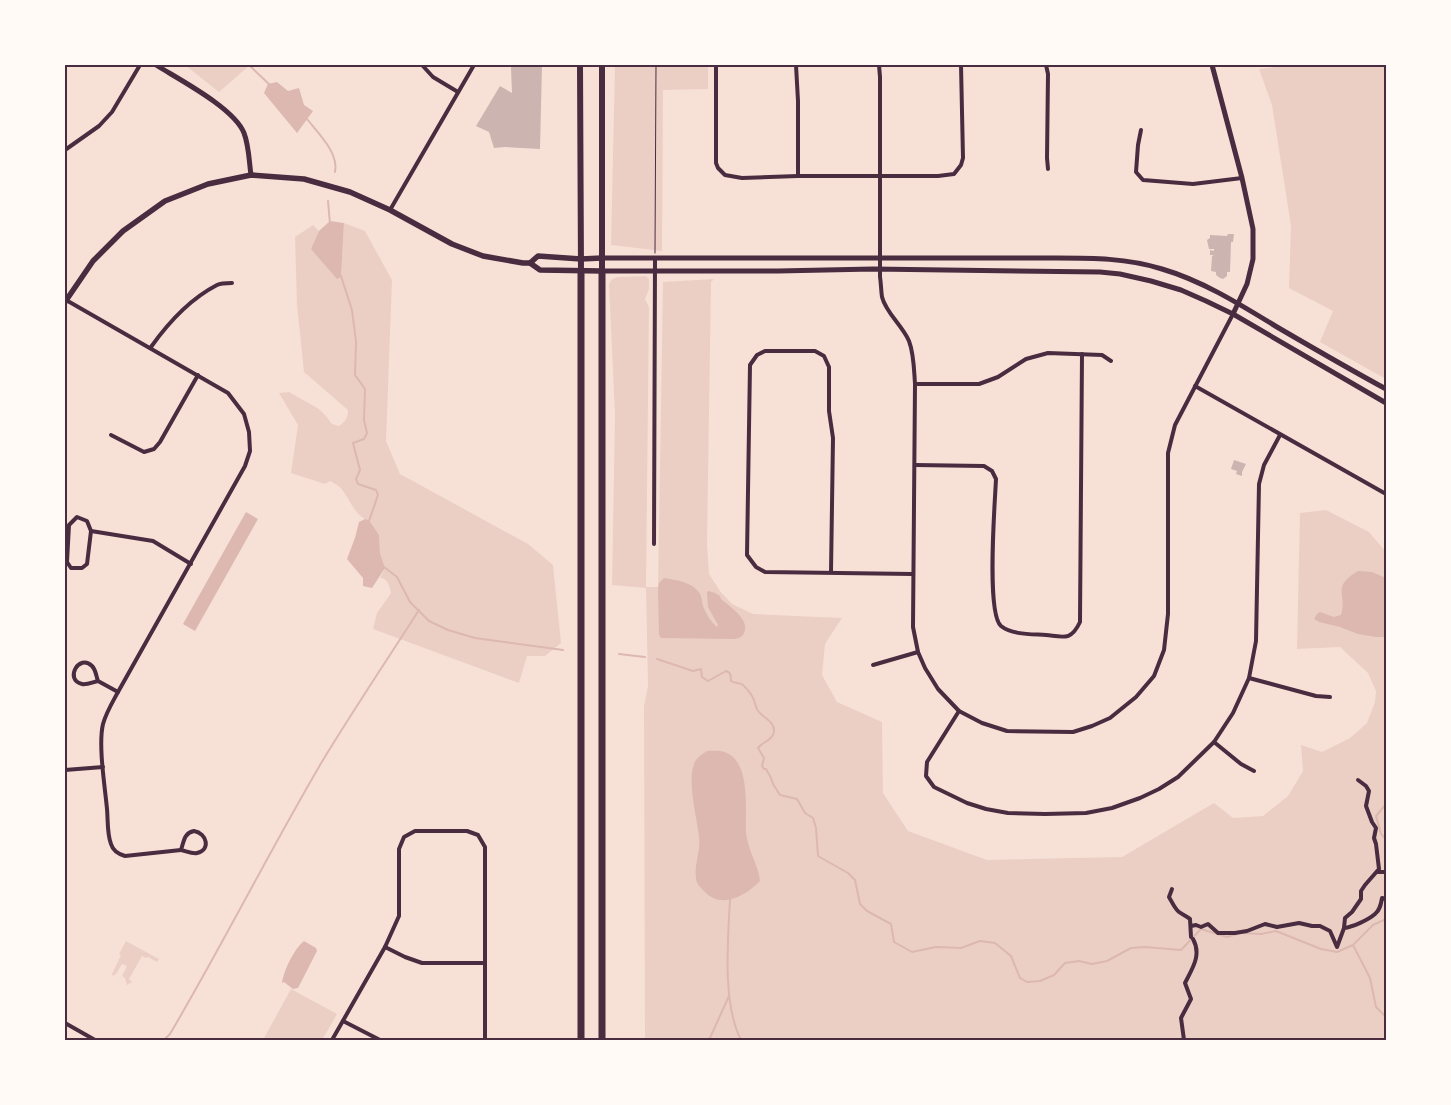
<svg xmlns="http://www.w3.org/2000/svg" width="1451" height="1105" font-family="'PT Sans',sans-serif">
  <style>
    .green { fill: #ebcfc5 }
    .water { fill: #dcb8b0 }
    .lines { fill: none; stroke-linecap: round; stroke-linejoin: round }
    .stream { stroke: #dcb8b0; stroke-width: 2 }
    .building { fill: #ccb4b1 }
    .path { stroke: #4a2c40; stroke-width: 1 }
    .minor { stroke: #4a2c40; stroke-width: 4 }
    .tertiary { stroke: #4a2c40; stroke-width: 5 }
    .secondary { stroke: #4a2c40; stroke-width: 5.5 }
    .trunk { stroke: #4a2c40; stroke-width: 6 }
    .motorway { stroke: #4a2c40; stroke-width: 7 }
    .neatline { fill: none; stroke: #4a2c40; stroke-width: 2 }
  </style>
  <rect width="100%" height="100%" fill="#f7e1d7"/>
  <g class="green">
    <path d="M 185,65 L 250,65 L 219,92 Z"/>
    <path d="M 615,65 L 708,65 L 708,89 L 663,90 L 662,251 L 611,245 Z"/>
    <path d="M 1275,65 L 1386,65 L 1386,379 L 1320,342 L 1333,311 L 1289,288 L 1291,226 L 1272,105 L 1259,69 L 1275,67 Z"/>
    <path d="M 344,223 L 365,231 L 392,280 L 386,441 L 400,474 L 528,544 L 553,565 L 561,643 L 545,656 L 527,656 L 519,683 L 373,629 L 377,613 L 391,593 C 389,586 388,578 380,578 L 385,568 L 380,553 L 379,535 L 369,520 C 356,518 350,500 343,491 C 340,486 335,484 330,481 L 325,484 L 291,473 L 298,425 L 279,393 L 289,392 L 319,409 L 326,416 L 332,424 L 339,426 C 346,421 348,418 348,410 L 304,372 L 297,305 L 295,237 L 313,225 L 319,231 L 311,249 L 341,277 Z"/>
    <path d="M 646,276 L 649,279 L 649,289 L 645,299 L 649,307 L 646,587 L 658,587 L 663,282 L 714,279 L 711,282 L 707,544 L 709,574 L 720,591 L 732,604 L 753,614 L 842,618 L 825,644 L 822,675 L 837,702 L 882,722 L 883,793 L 908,831 L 987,860 L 1122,857 L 1214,803 L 1233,818 L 1263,816 L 1288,796 L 1303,771 L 1301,745 L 1322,752 L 1350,738 L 1367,723 L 1375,702 L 1376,691 L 1368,673 L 1340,647 L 1297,649 L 1300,513 L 1326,510 L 1369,532 L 1386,552 L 1386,1040 L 645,1040 L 644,706 L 648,686 L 646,588 L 612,585 L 615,415 L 609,284 L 612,279 L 618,277 Z"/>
    <path d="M 126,941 L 159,959 L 157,962 L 148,957 L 146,958 L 142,956 L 129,979 L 132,982 L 127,985 L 125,978 L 122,976 L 127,966 L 122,964 L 116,974 L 113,976 L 112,974 L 121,955 L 119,954 Z"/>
    <path d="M 291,989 L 337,1014 L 322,1040 L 263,1040 Z"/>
  </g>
  <g class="water">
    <path d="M 277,82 L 288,91 L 299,88 L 304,105 L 313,111 L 297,133 L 264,93 L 268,84 Z"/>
    <path d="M 330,221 L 344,223 L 341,277 L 337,279 L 311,249 L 319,231 Z"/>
    <path d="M 246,512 L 258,519 L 195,631 L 183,624 Z"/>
    <path d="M 365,519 L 369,520 L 379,535 L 380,553 L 385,568 L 372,588 L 363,586 L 363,578 L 347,559 L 355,538 L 359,522 Z"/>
    <path d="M 1358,571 L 1372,572 L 1386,578 L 1386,637 L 1376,637 L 1358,634 L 1340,627 L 1319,622 L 1314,619 L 1317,614 L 1320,612 L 1334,617 L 1341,615 C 1348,593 1330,588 1358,571 Z"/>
    <path d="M 664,578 C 676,580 693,582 700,594 C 702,598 702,602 703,606 C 706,614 711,622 717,627 L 718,625 L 708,607 L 707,593 L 708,591 L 715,593 L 720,596 L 721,599 C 729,606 751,620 744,633 C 742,638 739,638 734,639 L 661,638 L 659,635 L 658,588 L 659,583 Z"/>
    <path d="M 707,751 C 714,751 721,750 727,753 C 751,764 745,811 746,833 C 748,851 758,864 760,881 C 745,896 721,910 704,891 C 700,887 696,883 696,878 C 694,864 701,851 699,837 C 697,817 687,783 694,764 C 696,758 702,754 707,751 Z"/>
    <path d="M 304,941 L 316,948 L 317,951 L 298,988 L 293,989 L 284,982 L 282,983 C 284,970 294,949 304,941 Z"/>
  </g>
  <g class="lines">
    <g class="stream">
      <path d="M 249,65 L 270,85"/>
      <path d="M 307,119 C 318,133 339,153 335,172"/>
      <path d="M 328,201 L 330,224"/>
      <path d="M 341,276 L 352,310 L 356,342 L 355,375 L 365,389 L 364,420 L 367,433 L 364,439 L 353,443 L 360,470 L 356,479 L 358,484 L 376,490 L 378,495 L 369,521"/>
      <path d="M 384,567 L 397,577 L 410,602 L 429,621 L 448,630 L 475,638 L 563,650"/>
      <path d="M 619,654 L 645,657"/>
      <path d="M 657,659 L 693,671 L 701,669 L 702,677 L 708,681 L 726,671 C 732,673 730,675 731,681 C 736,684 742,682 745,687 C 747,689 751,694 752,696 C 755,701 755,706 758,711 C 763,718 775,721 774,732 C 773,740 762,742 758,748 L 764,758 L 762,766 L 764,769 L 766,769 L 771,778 L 773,784 L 780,795 L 797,799 L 805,813 L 813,818 L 816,828 L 818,856 L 848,873 L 855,880 L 860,904 L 867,911 L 891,924 L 894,942 L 912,952 L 936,947 L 961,948 L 980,941 L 995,943 L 1011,956 L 1020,978 L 1027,982 L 1040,981 L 1054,975 L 1065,963 L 1079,961 L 1092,964 L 1107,961 L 1131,948 L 1145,947 L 1181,950 L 1201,929 L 1227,937 L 1237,934"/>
      <path d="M 1386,804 L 1376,816 L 1381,834 L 1386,839"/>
      <path d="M 730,899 C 728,940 722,1003 741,1040"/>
      <path d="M 1242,933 L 1261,934 L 1276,931 L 1321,949 L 1337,952 L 1353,945 L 1373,925 L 1386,919"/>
      <path d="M 1353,945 L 1370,978 L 1376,1007 L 1386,1017"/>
      <path d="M 164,1040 L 170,1034 C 223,944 270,850 323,760 C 354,709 387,660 419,610"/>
      <path d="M 709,1040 L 729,996"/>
    </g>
  </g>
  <g class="building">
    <path d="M 512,65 L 542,65 L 540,149 L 505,147 L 494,148 L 489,132 L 476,126 L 500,86 L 512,93 L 511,68 Z"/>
    <path d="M 1228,234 L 1234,234 L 1233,242 L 1231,242 L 1230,272 L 1227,272 L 1227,276 L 1223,279 L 1220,278 L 1216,275 L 1216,272 L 1211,271 L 1212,256 L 1214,255 L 1210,255 L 1210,250 L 1214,251 L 1214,249 L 1209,249 L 1207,240 L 1210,238 L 1210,235 L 1227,236 Z"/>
    <path d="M 1234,460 L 1246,464 L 1242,472 L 1242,476 L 1236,474 L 1237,471 L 1231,469 Z"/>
  </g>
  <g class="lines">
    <path class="path" d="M 655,253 L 656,65"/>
    <g class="minor">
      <path d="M 422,65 L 433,77 L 458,92"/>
      <path d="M 716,65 L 716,163 L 718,168 L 725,175 L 742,178 L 798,176 L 938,176 L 954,174 L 961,165 L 963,158 L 961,65"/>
      <path d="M 796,65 L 798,101 L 798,176"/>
      <path d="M 879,65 L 880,77 L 880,277 C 881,283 881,290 882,297 C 886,313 902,325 909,341 C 914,354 914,370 915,384 L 913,627 L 918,652 L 925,668 L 938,689 L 959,711 L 982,723 L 1007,731 L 1073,732 L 1092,726 L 1110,718 L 1136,697 L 1154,676 L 1164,650 L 1168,614 L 1168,453 L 1175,425 L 1233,314"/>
      <path d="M 1046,65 L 1048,74 L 1047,158 L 1048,169"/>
      <path d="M 1141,130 L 1138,145 L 1136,172 L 1143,180 L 1193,184 L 1242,178"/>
      <path d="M 65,150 L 99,126 L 112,112 L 140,65"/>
      <path d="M 390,210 L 474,65"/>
      <path d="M 66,300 L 228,393 L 244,414 L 249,432 L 250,451 L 245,466 L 118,692 C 112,703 106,713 103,724 C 98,745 105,787 107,809 C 108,820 107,834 111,844 C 113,851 118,854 125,856 L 181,850"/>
      <path d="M 151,347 C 168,323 190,299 217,285 C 221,283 227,283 232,283"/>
      <path d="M 915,384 L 979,384 L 998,377 L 1026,359 L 1048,353 L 1102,355 L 1111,361"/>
      <path d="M 1195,386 L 1386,494"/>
      <path d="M 111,435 L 144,452 L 154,449 L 160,442 L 198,375"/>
      <path d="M 915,465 L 984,466 L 992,471 L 996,479 C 995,502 986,613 1001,626 C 1012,635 1032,634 1046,635 C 1064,637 1071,641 1080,622 L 1082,354"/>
      <path d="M 77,517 L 87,521 L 91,531 L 87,564 L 82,568 L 71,568 L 67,562 L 69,525 Z"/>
      <path d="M 91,531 L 153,541 L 191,564"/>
      <path d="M 654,544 L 655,259"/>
      <path d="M 831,572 L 833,438 L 829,411 L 829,367 L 824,356 L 815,351 L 765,351 L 757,355 L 750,365 L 747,555 L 756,567 L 765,572 L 913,574"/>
      <path d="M 873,665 L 918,652"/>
      <path d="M 1249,678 L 1316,696 L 1330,697"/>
      <path d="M 98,681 C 93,682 87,685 82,684 C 64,680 79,653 92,666 C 96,670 96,676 98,681 L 118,692"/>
      <path d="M 959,711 L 927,762 L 926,776 L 934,787 L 967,803 L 986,809 L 1008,813 L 1045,814 L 1086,813 L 1112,808 L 1140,798 L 1159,789 L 1178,777 L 1214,742 L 1233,713 L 1249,678 L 1256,641 L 1259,484 L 1264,465 L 1280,435"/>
      <path d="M 1214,742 L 1241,764 L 1254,771"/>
      <path d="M 65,770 L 103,767"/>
      <path d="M 194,831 C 207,833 211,850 197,853 C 192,854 186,851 181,850 C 184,841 184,833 194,831 Z"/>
      <path d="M 1377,872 L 1386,872"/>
      <path d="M 1172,889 L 1169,897 C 1172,902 1175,909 1179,912 C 1183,915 1187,916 1190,919 L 1191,937"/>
      <path d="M 1191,926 L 1196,925 L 1201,927 L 1208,924 L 1218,933 L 1235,933 L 1247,931 L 1265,924 L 1277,927 L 1299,923 L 1312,926 L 1320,926 L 1330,931 L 1337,947 L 1344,928 C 1353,927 1368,920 1375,914 C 1380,910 1381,904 1382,898 L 1386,899"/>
      <path d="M 1344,928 L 1345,918 L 1352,912 L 1361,899 L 1361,891 L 1365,885 L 1379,869 L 1376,844 L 1374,838 L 1376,828 L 1372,822 L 1366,806 L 1369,791 L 1366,786 L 1358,780"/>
      <path d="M 385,947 L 405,957 L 422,963 L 485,963"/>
      <path d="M 343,1021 L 380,1040"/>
      <path d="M 65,1023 L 95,1040"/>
      <path d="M 332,1040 L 385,947 L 399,916 L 399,849 L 404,837 L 415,831 L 467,831 L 478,835 L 485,847 L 485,1040"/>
      <path d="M 1184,1040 L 1181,1018 L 1191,999 L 1185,983 C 1192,969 1202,955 1193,939"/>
    </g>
    <g class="tertiary">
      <path d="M 156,65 C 180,80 234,108 244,133 C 249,146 249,161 251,175"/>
      <path d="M 1212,65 L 1242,178 L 1253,229 L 1253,259 L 1247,284 L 1233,314"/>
      <path d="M 602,258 L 1057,258 C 1092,258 1127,258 1162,269 C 1203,281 1241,305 1277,327 C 1313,348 1349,369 1386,389"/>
      <path d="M 602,271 L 778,271 L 873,269 L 1100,272 L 1120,274 L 1151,281 L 1181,290 L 1206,301 L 1233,314 L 1386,403"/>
    </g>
    <g class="secondary">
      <path d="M 530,263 L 538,256 L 581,259 L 602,258"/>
      <path d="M 65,302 L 93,261 L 123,231 L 165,201 L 208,184 L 251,175 L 304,179 L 350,192 L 390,210 L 452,244 L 483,256 L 523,263 L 530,263 L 540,270 L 602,271"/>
    </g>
    <g class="trunk">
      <path d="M 580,65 L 581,272"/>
      <path d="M 602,65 L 602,271"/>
    </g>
    <g class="motorway">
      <path d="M 581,272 L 581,1040"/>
      <path d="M 602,1040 L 602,271"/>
    </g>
  </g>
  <rect width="1451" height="1105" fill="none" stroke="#fffaf5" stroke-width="132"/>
  <rect x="66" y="66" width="1319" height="973" class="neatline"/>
</svg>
